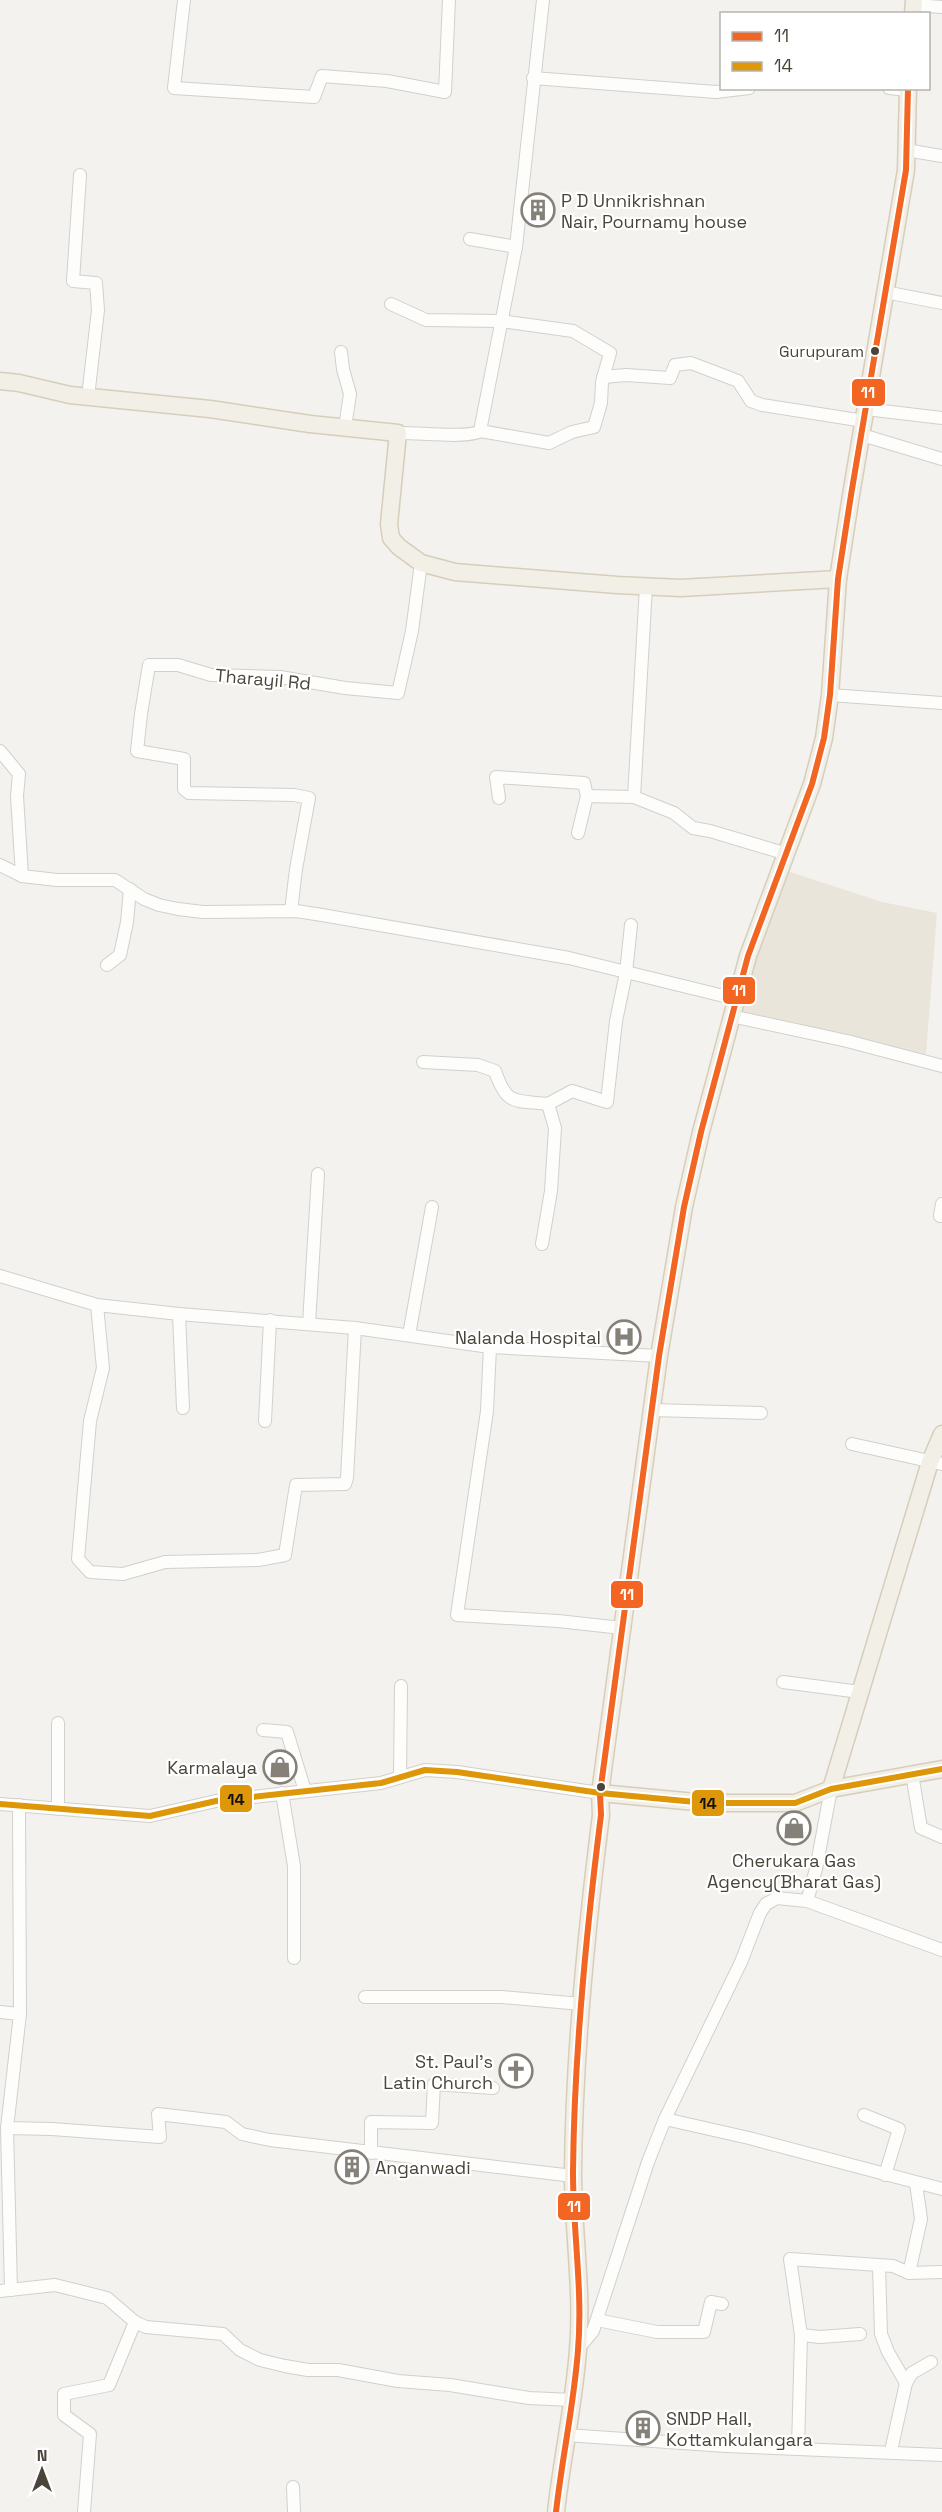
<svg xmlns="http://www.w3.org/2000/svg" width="942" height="2512" font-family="'Space Grotesk',sans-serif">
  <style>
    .education { fill: #eae5da }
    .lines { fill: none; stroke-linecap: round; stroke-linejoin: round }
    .minor-casing { stroke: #d2d0cb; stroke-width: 14 }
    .major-casing { stroke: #d6cebb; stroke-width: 19 }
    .minor { stroke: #fdfdfc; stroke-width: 12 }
    .major { stroke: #f2efe6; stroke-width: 16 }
    .bus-1-casing { stroke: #fff; stroke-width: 10 }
    .bus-2-casing { stroke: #fff; stroke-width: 10 }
    .bus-1 { stroke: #f26522; stroke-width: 6 }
    .bus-2 { stroke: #dd9709; stroke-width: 6 }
    .bus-dot { fill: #4b4439; stroke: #fff; stroke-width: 2 }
    .labels { text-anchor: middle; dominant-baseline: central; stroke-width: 4.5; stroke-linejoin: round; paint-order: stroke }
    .bus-label { font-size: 16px; fill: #4b4439; stroke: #fff; text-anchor: end }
    .poi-label { font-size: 18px; fill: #4b4439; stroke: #fff; text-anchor: start }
    .street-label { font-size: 18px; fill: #4b4439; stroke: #fff }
    .line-badge { stroke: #fff; stroke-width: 2 }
    .badge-label { font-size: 16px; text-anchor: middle; font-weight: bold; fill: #fff }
    .pale-badge-label { font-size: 16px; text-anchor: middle; font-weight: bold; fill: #111 }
  </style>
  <rect width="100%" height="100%" fill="#f4f2ee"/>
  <path class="education" d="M 781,869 L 882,902 L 937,913 L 926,1055 L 738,1014 Z"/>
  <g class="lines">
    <defs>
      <g id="minor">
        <path d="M 184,0 L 174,88 L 314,97 L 322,76 L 387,81 L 445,92 L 449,0"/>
        <path d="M 914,5 L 942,7"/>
        <path d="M 533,78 L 716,92 L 749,88"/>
        <path d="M 889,88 L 908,90"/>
        <path d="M 906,150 L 942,156"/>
        <path d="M 80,175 L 73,281 L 96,283 L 98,310 L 88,397"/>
        <path d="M 470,239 L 516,247"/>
        <path d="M 885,292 L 942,303"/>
        <path d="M 391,304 L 426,320 L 501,321 L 573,331 L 610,353 L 602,382 L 601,403 L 594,427 L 572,432 L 549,443 L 480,431"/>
        <path d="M 341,352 L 343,369 L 350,394 L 345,427"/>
        <path d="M 603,377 L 626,375 L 670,378 L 675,365 L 691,363 L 738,381 L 751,401 L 762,405 L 864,421"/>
        <path d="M 866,409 L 942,418"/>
        <path d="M 398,433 C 415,432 469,439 480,431 L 516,247 L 543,0"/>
        <path d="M 862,435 L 942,459"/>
        <path d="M 830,695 L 942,703"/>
        <path d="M 0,751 L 19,774 L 17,796 L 22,876"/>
        <path d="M 634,797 L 646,586"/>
        <path d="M 499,798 L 496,777 L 584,783 L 587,796"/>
        <path d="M 578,833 L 587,796 L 634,797 L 674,813 L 693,828 L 710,831 L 787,854"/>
        <path d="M 0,865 L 22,876 L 57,880 L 115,880 L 144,899 L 159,905 L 178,909 L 203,912 L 296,911 L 322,915 L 569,958 L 736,999"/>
        <path d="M 291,911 L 296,869 L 309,798 L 294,795 L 189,793 L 184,789 L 184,759 L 137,751 L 141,714 L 149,665 L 178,665 L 211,675 L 280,677 L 345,688 L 398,693 L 412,631 L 421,563"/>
        <path d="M 107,965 L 120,955 L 127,922 L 130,889"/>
        <path d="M 731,1016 L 847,1041 L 942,1066"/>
        <path d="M 423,1062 L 478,1065 L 495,1071 C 507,1106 514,1100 548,1104"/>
        <path d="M 940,1216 L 942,1204"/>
        <path d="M 542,1244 L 551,1191 L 555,1128 L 548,1104 L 572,1091 L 607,1102 L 616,1021 L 626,973 L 631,925"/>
        <path d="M 0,1276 L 97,1305 L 179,1314 L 355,1328 L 490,1347 L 659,1356"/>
        <path d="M 97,1305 L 103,1368 L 90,1421 L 78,1559 L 90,1572 L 123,1574 L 165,1562 L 258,1560 L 285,1555 L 296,1485 L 345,1484 L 347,1478 L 355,1328"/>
        <path d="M 179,1314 L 183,1408"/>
        <path d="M 309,1324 L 318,1174"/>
        <path d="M 409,1335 L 432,1207"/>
        <path d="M 490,1347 L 487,1411 L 457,1615 L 558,1621 L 622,1628"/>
        <path d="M 652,1410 L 761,1413"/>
        <path d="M 265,1421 L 270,1320"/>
        <path d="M 852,1444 L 942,1464"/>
        <path d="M 783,1682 L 860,1692"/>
        <path d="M 263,1730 L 287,1732 L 305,1791"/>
        <path d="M 912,1774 L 921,1828 L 942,1837"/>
        <path d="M 400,1777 L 401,1686"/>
        <path d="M 282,1793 L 294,1866 L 294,1958"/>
        <path d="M 0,1804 L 150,1816 L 216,1801 L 381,1783 L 425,1770 L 457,1772 L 600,1793"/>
        <path d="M 58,1809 L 58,1723"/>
        <path d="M 807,1901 L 942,1950"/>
        <path d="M 365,1997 L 502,1997 L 581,2004"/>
        <path d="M 0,2012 L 20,2014"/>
        <path d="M 864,2115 L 899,2129 L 885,2175"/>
        <path d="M 665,2119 L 749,2138 L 942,2189"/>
        <path d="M 7,2128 L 52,2129 L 160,2137 L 158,2114 L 226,2122 L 242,2134 L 270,2140 L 573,2176"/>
        <path d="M 371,2153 L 371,2122 L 432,2123 L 434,2084 L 493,2088"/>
        <path d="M 916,2183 L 921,2219 L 909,2273 L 942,2272"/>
        <path d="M 879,2266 L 881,2334 L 888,2352 L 906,2383"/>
        <path d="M 11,2290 L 7,2128 L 20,2014 L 19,1805"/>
        <path d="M 0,2291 L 55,2285 L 107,2298 L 135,2322 L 146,2327 L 223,2334 L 240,2350 L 260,2360 L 285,2366 L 308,2370 L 338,2370 L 398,2381 L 450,2385 L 529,2398 L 572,2400"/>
        <path d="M 597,2320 L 657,2332 L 704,2332 L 711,2302 L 722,2304"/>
        <path d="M 801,2335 L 820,2337 L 860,2334"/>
        <path d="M 578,2349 L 593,2331 L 648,2162 L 665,2119 L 741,1962 L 760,1913 L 766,1904 L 777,1898 L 807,1901 L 816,1869 L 831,1789"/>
        <path d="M 566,2435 L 726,2446 L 942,2455"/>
        <path d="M 798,2448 L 801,2335 L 790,2259 L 893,2266 L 909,2273"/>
        <path d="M 891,2451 L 906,2383 L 912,2373 L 931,2362"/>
        <path d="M 293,2487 L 294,2512"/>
        <path d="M 84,2512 L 90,2434 L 64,2415 L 64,2394 L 109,2385 L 135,2322"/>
      </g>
      <g id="major">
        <path d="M 913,14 L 914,0"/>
        <path d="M 0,381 L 19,383 L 70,395 L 210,409 L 310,424 L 398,433 L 389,524 L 391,538 L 399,547 L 421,563 L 455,572 L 617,585 L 681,588 L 838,579"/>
        <path d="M 831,1789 L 930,1462 L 942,1434"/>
        <path d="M 600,1793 L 706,1803 L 795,1803 L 831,1789 L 942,1769"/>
        <path d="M 556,2512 C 562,2458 574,2404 578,2350 C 583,2291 573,2232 573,2173 C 574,2053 586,1933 601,1815 L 600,1793 L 659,1356 L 684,1207 L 701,1132 L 748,956 L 812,784 L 824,738 L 830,695 L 838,579 L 851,495 L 906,170 L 908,88"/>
      </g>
    </defs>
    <use href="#minor" class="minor-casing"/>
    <use href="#major" class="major-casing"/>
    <use href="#minor" class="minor"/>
    <use href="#major" class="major"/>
    <defs>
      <path id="bus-1" d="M 556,2512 C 562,2458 574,2404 578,2350 C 583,2291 573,2232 573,2173 C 574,2053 586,1933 601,1815 L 600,1793 L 659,1356 L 684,1207 L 701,1132 L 748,956 L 812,784 L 824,738 L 830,695 L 838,579 L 851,495 L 906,170 L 908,88"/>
      <path id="bus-2" d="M 0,1804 L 150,1816 L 216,1801 L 381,1783 L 425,1770 L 457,1772 L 600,1793 L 706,1803 L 795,1803 L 831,1789 L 942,1769"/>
    </defs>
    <use href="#bus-1" class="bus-1-casing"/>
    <use href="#bus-2" class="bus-2-casing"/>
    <use href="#bus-1" class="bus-1"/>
    <use href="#bus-2" class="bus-2"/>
  </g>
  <defs>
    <symbol id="building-ring" viewBox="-11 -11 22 22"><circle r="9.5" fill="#fff" stroke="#868178" stroke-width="1.5"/><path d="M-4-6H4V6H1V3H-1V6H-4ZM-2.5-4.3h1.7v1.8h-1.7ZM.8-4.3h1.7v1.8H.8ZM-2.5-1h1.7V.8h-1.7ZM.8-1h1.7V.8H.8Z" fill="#868178"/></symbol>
    <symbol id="hospital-ring" viewBox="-11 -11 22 22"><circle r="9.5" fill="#fff" stroke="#868178" stroke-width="1.5"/><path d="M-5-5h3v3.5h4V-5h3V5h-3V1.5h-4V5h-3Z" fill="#868178"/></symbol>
    <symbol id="shop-ring" viewBox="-11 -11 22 22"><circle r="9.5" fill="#fff" stroke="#868178" stroke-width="1.5"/><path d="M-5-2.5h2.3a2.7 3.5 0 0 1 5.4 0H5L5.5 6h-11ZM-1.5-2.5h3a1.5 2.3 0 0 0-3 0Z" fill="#868178"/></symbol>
    <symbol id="church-ring" viewBox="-11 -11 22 22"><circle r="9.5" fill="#fff" stroke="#868178" stroke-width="1.5"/><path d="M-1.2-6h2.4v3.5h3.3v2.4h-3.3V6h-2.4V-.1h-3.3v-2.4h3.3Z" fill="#868178"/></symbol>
  </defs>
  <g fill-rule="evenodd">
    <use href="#building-ring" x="519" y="191" width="38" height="38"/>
    <use href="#hospital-ring" x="605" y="1318" width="38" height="38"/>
    <use href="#shop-ring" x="261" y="1748" width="38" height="38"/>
    <use href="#shop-ring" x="775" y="1809" width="38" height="38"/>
    <use href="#church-ring" x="497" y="2052" width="38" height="38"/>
    <use href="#building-ring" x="333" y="2148" width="38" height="38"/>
    <use href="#building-ring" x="624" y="2409" width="38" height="38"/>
  </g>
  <g class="bus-dot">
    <circle cx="875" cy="351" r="5"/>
    <circle cx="601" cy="1787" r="5"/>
  </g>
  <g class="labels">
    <g class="bus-label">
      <text x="864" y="351">Gurupuram</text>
    </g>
    <g class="poi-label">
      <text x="561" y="200">P D Unnikrishnan<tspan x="561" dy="21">Nair, Pournamy house</tspan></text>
      <text x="601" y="1337" text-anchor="end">Nalanda Hospital</text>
      <text x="257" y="1767" text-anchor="end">Karmalaya</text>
      <text x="794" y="1860" text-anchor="middle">Cherukara Gas<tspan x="794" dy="21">Agency(Bharat Gas)</tspan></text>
      <text x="493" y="2061" text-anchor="end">St. Paul's<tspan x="493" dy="21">Latin Church</tspan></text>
      <text x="375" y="2167">Anganwadi</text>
      <text x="666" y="2418">SNDP Hall,<tspan x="666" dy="21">Kottamkulangara</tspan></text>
    </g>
    <g class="street-label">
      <text transform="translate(263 679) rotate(5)">Tharayil Rd</text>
    </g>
  </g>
  <g class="line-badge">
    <rect x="851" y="378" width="35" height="29" rx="6" fill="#f26522"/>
    <rect x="722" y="976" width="34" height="29" rx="6" fill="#f26522"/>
    <rect x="610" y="1580" width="34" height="29" rx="6" fill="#f26522"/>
    <rect x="219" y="1784" width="34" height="29" rx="6" fill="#dd9709"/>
    <rect x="691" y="1789" width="34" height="28" rx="6" fill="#dd9709"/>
    <rect x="557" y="2192" width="34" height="29" rx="6" fill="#f26522"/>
  </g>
  <g class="badge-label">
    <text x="868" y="398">11</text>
    <text x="739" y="996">11</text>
    <text x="627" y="1600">11</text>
    <text x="574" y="2212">11</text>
  </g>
  <g class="pale-badge-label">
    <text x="236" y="1805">14</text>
    <text x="708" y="1809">14</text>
  </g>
  <rect x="720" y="12" width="210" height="78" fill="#ffffff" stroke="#b7b4b0" stroke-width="1.5"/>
  <rect x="732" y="32" width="30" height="9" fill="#f26522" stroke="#b7b4b0" stroke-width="1.5"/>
  <text x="774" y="42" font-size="18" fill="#4b4439">11</text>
  <rect x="732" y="62" width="30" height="9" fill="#dd9709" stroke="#b7b4b0" stroke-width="1.5"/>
  <text x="774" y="72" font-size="18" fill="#4b4439">14</text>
  <g transform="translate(42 2470)" stroke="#ffffff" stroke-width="4.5" paint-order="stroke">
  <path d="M0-4.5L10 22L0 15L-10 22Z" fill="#4b4439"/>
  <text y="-9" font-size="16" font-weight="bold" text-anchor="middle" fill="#4b4439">N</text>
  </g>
</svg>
